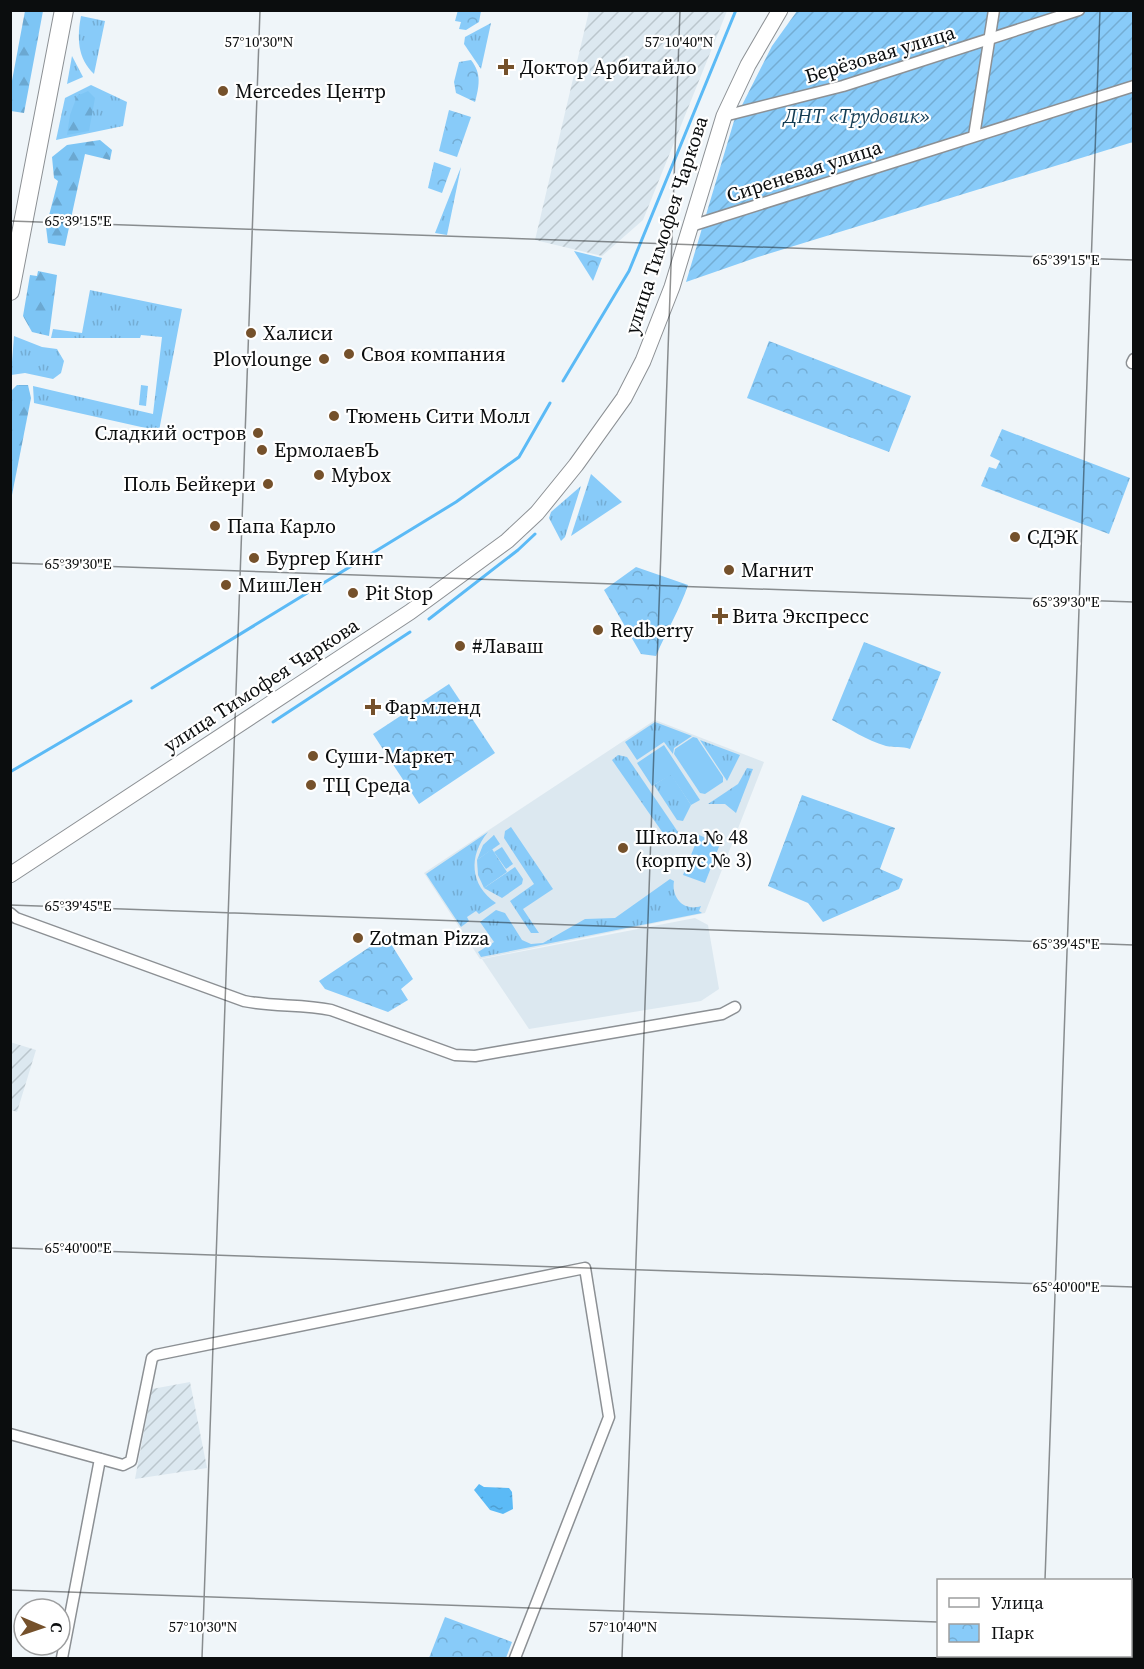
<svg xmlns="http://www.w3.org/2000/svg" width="1144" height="1669" font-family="'Source Serif 4',serif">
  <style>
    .built { fill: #dce8f0 }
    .industrial { fill: url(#industrial-furrows) }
    .grass { fill: url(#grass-tufts) }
    .forest { fill: url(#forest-firs) }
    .park { fill: url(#park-crowns) }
    .garden { fill: url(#garden-furrows) }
    .pitch { fill: #88cbf9 }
    .water { fill: url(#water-ripples) }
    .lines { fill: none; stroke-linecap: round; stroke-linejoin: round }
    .stream { stroke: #5bbaf6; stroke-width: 3 }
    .minor-casing { stroke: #8c9094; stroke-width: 13 }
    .secondary-casing { stroke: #8c9094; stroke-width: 17 }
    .primary-casing { stroke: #8c9094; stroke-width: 20 }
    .minor { stroke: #fff; stroke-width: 10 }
    .secondary { stroke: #fff; stroke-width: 15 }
    .primary { stroke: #fff; stroke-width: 18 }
    .ticks { fill: none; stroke: #0b0d0e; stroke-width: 1.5; stroke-opacity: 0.45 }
    .poi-dot { fill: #75512b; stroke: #fff; stroke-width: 2 }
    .labels { text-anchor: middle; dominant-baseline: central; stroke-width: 4.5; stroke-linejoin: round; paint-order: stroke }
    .street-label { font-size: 20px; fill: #0b0d0e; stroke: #fff }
    .poi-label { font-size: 20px; fill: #0b0d0e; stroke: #fff; text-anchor: start }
    .park-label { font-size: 20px; font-style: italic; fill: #123b53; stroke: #fff }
    .ticks-label { font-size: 15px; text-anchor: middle; fill: #0b0d0e; stroke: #fff; stroke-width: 4.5; stroke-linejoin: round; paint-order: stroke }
  </style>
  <defs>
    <pattern id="industrial-furrows" width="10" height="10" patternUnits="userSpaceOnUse" patternTransform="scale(1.5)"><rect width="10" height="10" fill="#dce8f0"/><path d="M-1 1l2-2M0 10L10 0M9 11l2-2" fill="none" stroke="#bbc6cd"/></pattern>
    <pattern id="grass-tufts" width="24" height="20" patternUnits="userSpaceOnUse" patternTransform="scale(1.5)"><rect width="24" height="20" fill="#88cbf9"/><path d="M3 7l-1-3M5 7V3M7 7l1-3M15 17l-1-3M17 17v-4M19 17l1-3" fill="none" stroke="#74add4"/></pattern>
    <pattern id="forest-firs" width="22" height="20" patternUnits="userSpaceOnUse" patternTransform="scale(1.5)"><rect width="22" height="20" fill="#7dc5f5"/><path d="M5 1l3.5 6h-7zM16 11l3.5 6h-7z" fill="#6ba8d1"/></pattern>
    <pattern id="park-crowns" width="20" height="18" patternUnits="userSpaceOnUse" patternTransform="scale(1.5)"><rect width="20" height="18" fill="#88cbf9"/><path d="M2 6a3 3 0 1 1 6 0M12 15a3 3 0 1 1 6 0" fill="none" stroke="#74add4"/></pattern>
    <pattern id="garden-furrows" width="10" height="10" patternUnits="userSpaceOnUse" patternTransform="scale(1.5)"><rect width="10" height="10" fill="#88cbf9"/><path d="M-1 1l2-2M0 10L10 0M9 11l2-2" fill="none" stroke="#74add4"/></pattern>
    <pattern id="water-ripples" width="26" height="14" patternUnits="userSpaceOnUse" patternTransform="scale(1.5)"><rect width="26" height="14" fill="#5bbaf6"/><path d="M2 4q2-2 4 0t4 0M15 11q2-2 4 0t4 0" fill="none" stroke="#4e9fd2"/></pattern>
  </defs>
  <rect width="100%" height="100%" fill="#eff5f9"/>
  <g class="built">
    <path d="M 655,720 L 764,762 L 705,913 L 480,959 L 424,873 Z"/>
    <path d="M 695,918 L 708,925 L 719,989 L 701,1001 L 529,1029 L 482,959 Z"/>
  </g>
  <g class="industrial">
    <path d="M 589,11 L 727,11 L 643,220 L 602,256 L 535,240 Z"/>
    <path d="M 10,1042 L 36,1050 L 17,1112 L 11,1110 Z"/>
    <path d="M 190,1382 L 207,1468 L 135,1479 L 152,1389 Z"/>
  </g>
  <g class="grass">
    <path d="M 81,16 L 105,21 L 94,74 C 77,58 77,37 81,16 Z"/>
    <path d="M 491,23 L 481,69 L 464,44 L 465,37 Z"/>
    <path d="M 72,56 L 83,77 L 67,84 Z"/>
    <path d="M 91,85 L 127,102 L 123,126 L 56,140 L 65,98 Z"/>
    <path d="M 461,167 L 447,235 L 435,233 Z"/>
    <path d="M 90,290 L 182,309 L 159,431 L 34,403 L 33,386 L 153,414 L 162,337 L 141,335 L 140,338 L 51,338 L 53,329 L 82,333 Z"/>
    <path d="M 14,336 L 42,347 L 57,349 L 64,361 L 61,373 L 53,379 L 25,373 L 11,375 Z"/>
    <path d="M 141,385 L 148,386 L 146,406 L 139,405 Z"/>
    <path d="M 591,474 L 622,502 L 571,536 Z"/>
    <path d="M 581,486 L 565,537 L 561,541 L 549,518 L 551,512 Z"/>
    <path d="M 655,722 L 692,736 L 674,748 L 673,754 L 664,742 L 637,760 L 625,742 Z"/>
    <path d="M 700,740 L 740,755 L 727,781 Z"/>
    <path d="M 618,755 L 627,757 L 678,832 L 672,846 L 612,760 Z"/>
    <path d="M 747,768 L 753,769 L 736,813 L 725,804 L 708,804 L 738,784 Z"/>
    <path d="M 671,774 L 691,805 L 683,821 L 677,820 L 654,785 Z"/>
    <path d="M 511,827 L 553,889 L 523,909 L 539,933 L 531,933 L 510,901 L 534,884 L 504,838 L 505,831 Z"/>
    <path d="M 488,832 C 468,856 470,885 496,903 L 479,914 L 476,911 L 467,917 L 469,921 L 461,927 L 426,874 Z"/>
    <path d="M 494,835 L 500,844 L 477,860 L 483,845 Z"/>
    <path d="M 502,847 L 513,864 L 506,869 L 494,852 Z"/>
    <path d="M 515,867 L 523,879 L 522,884 L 502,898 L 484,888 Z"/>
    <path d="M 670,879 L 674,881 C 671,898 684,912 701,906 L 699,911 L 702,913 L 481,957 L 478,952 L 494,942 L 480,922 L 496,910 L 505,913 L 522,940 L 531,944 L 543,943 L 585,919 L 615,918 Z"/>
  </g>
  <g class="forest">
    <path d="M 25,11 L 43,11 L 24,113 L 11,111 L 11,86 Z"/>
    <path d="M 88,91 L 95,98 L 89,131 L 67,135 L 70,115 L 77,96 Z"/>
    <path d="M 100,140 L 112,150 L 110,160 L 85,154 L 65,246 L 48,243 L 46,227 L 58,181 L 54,178 L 52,157 L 67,145 Z"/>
    <path d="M 38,271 L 57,275 L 49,336 L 32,332 L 23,316 L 30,275 L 37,276 Z"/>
    <path d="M 17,385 L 28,385 L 31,398 L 11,500 L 11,391 Z"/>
  </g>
  <g class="park">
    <path d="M 458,10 L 481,11 L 479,22 L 466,30 L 459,29 L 461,22 L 455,21 Z"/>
    <path d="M 471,60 C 482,74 479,86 475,102 L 456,93 L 454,82 L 459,62 Z"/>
    <path d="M 449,110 L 471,117 L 457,157 L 439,151 Z"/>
    <path d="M 434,162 L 451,168 L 442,193 L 428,188 Z"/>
    <path d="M 574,251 L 602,258 L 593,281 Z"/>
    <path d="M 769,341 L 911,396 L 889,452 L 747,398 Z"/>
    <path d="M 1002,429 L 1130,478 L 1109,534 L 981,486 L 989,467 L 996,469 L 1000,461 L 990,456 Z"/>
    <path d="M 636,567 L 688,585 C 680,609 666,632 656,656 L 641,654 L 604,590 Z"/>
    <path d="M 864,642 L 941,672 L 910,749 C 902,746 894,748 886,746 C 866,740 850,729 832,720 Z"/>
    <path d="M 449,684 L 495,753 L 419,804 L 373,734 Z"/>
    <path d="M 802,795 L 895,828 L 880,869 L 903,879 L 899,889 L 823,922 L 808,903 L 768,886 Z"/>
    <path d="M 492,849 L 507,872 L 484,888 L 478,875 L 477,860 Z"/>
    <path d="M 386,936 L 413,979 L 401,989 L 408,1000 L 388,1012 L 325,989 L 319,981 Z"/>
    <path d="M 445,1617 L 512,1642 L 506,1658 L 429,1658 Z"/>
  </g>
  <path class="garden" d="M 797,11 L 1133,11 L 1133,142 L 758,257 L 686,282 L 734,121 L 772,46 Z"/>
  <g class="pitch">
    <path d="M 693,737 L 697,738 L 723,777 L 723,782 L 705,794 L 700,793 L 674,754 L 675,749 Z"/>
    <path d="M 664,745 L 700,800 L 691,805 L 671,775 L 652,786 L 637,763 Z"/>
    <path d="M 699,835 L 720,844 L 705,883 L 683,875 Z"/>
  </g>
  <path class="water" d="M 479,1484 L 484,1487 L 509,1488 L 512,1492 L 513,1509 L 503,1514 L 490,1510 L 474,1490 Z"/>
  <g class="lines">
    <g class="stream">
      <path d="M 563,381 L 629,271 L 736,10"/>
      <path d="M 429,619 L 518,550 L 535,534"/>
      <path d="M 152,688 L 456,502 L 519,457 L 550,403"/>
      <path d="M 273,722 L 410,632"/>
      <path d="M 10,772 L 131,701"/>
    </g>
    <defs>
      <g id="minor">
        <path d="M 724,116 L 843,86 L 1079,10"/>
        <path d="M 974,136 L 994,10"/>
        <path d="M 691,226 L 1134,86"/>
        <path d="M 1132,363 L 1134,359"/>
        <path d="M 10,913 L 16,918 L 244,1001 C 273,1007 302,1004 331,1010 L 455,1055 L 475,1056 L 510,1050 L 722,1014 L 735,1007"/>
        <path d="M 10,1434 L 123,1465 L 131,1461 L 152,1358 L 156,1355 L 585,1268 L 609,1417 L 515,1658"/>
        <path d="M 62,1658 L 100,1459"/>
      </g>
      <path id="secondary" d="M 10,875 L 410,612 L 507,541 L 537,513 L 576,465 L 624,398 L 643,361 L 672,287 L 724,116 L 748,65 L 780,10"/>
      <path id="primary" d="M 10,291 L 64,10"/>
    </defs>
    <use href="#minor" class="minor-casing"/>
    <use href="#secondary" class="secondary-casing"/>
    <use href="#primary" class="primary-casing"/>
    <use href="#minor" class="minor"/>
    <use href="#secondary" class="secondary"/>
    <use href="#primary" class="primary"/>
  </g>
  <path class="ticks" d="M 10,221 L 1134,260M 10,563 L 1134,602M 10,905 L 1134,945M 10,1248 L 1134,1287M 1045,1580 L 1100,10M 10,1590 L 938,1622M 1130,1629 L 1134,1629M 202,1658 L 260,10M 622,1658 L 680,10M 1043,1658 L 1043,1656"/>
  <g class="poi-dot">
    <path d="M503 58h6v6h6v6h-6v6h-6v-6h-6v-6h6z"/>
    <circle cx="223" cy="91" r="6"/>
    <circle cx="251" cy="333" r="6"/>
    <circle cx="349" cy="354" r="6"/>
    <circle cx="324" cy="359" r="6"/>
    <circle cx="334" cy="416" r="6"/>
    <circle cx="258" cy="433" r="6"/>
    <circle cx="262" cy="450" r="6"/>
    <circle cx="319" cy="475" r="6"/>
    <circle cx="268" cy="484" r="6"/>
    <circle cx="215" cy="526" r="6"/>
    <circle cx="1015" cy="537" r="6"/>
    <circle cx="254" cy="558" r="6"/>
    <circle cx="729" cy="570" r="6"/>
    <circle cx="226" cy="585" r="6"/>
    <circle cx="353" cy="593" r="6"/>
    <path d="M717 607h6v6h6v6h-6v6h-6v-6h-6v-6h6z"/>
    <circle cx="598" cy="630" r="6"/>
    <circle cx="460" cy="646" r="6"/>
    <path d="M370 698h6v6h6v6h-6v6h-6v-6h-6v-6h6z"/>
    <circle cx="313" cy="756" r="6"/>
    <circle cx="311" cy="785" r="6"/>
    <circle cx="623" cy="848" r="6"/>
    <circle cx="358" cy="938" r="6"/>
  </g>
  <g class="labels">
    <g class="street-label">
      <text transform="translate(880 54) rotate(-17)">Берёзовая улица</text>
      <text transform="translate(804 171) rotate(-18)">Сиреневая улица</text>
      <text transform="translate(666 225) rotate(-72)">улица Тимофея Чаркова</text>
      <text transform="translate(261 685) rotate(-33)">улица Тимофея Чаркова</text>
    </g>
    <g class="poi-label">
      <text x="520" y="67">Доктор Арбитайло</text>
      <text x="235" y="91">Mercedes Центр</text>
      <text x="263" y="333">Халиси</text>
      <text x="361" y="354">Своя компания</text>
      <text x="312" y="359" text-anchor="end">Plovlounge</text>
      <text x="346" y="416">Тюмень Сити Молл</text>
      <text x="246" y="433" text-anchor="end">Сладкий остров</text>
      <text x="274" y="450">ЕрмолаевЪ</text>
      <text x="331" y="475">Mybox</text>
      <text x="256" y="484" text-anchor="end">Поль Бейкери</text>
      <text x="227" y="526">Папа Карло</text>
      <text x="1027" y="537">СДЭК</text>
      <text x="266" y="558">Бургер Кинг</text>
      <text x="741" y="570">Магнит</text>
      <text x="238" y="585">МишЛен</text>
      <text x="365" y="593">Pit Stop</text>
      <text x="732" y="616">Вита Экспресс</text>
      <text x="610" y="630">Redberry</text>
      <text x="472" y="646">#Лаваш</text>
      <text x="385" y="707">Фармленд</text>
      <text x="325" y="756">Суши-Маркет</text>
      <text x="323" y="785">ТЦ Среда</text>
      <text x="635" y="837">Школа № 48<tspan x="635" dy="23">(корпус № 3)</tspan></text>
      <text x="370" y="938">Zotman Pizza</text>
    </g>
    <g class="park-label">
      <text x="857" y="116">ДНТ «Трудовик»</text>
    </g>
  </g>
  <g class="ticks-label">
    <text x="259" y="47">57°10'30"N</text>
    <text x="679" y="47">57°10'40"N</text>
    <text x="78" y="226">65°39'15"E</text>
    <text x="1066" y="265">65°39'15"E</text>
    <text x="78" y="569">65°39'30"E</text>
    <text x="1066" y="607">65°39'30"E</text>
    <text x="78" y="911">65°39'45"E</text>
    <text x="1066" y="949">65°39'45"E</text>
    <text x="78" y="1253">65°40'00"E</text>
    <text x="1066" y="1292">65°40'00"E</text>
    <text x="203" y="1632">57°10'30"N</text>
    <text x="623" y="1632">57°10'40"N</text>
  </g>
  <rect width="1144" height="1669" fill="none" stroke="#0b0d0e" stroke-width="24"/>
  <rect x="937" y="1579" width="195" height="78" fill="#ffffff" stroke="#9d9e9f" stroke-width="1.5"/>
  <rect x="949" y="1598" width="30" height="9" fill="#ffffff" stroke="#9d9e9f" stroke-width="1.5"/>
  <text x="991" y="1609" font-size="18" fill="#0b0d0e">Улица</text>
  <rect x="949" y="1624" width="30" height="18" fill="url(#park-crowns)" stroke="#9d9e9f" stroke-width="1.5"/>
  <text x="991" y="1639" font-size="18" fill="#0b0d0e">Парк</text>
  <g transform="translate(42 1627) rotate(92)"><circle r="28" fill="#ffffff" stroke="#9d9e9f" stroke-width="1.5"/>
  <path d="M0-4.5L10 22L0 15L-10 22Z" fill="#75512b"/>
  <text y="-9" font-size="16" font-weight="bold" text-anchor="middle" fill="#0b0d0e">С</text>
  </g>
</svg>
